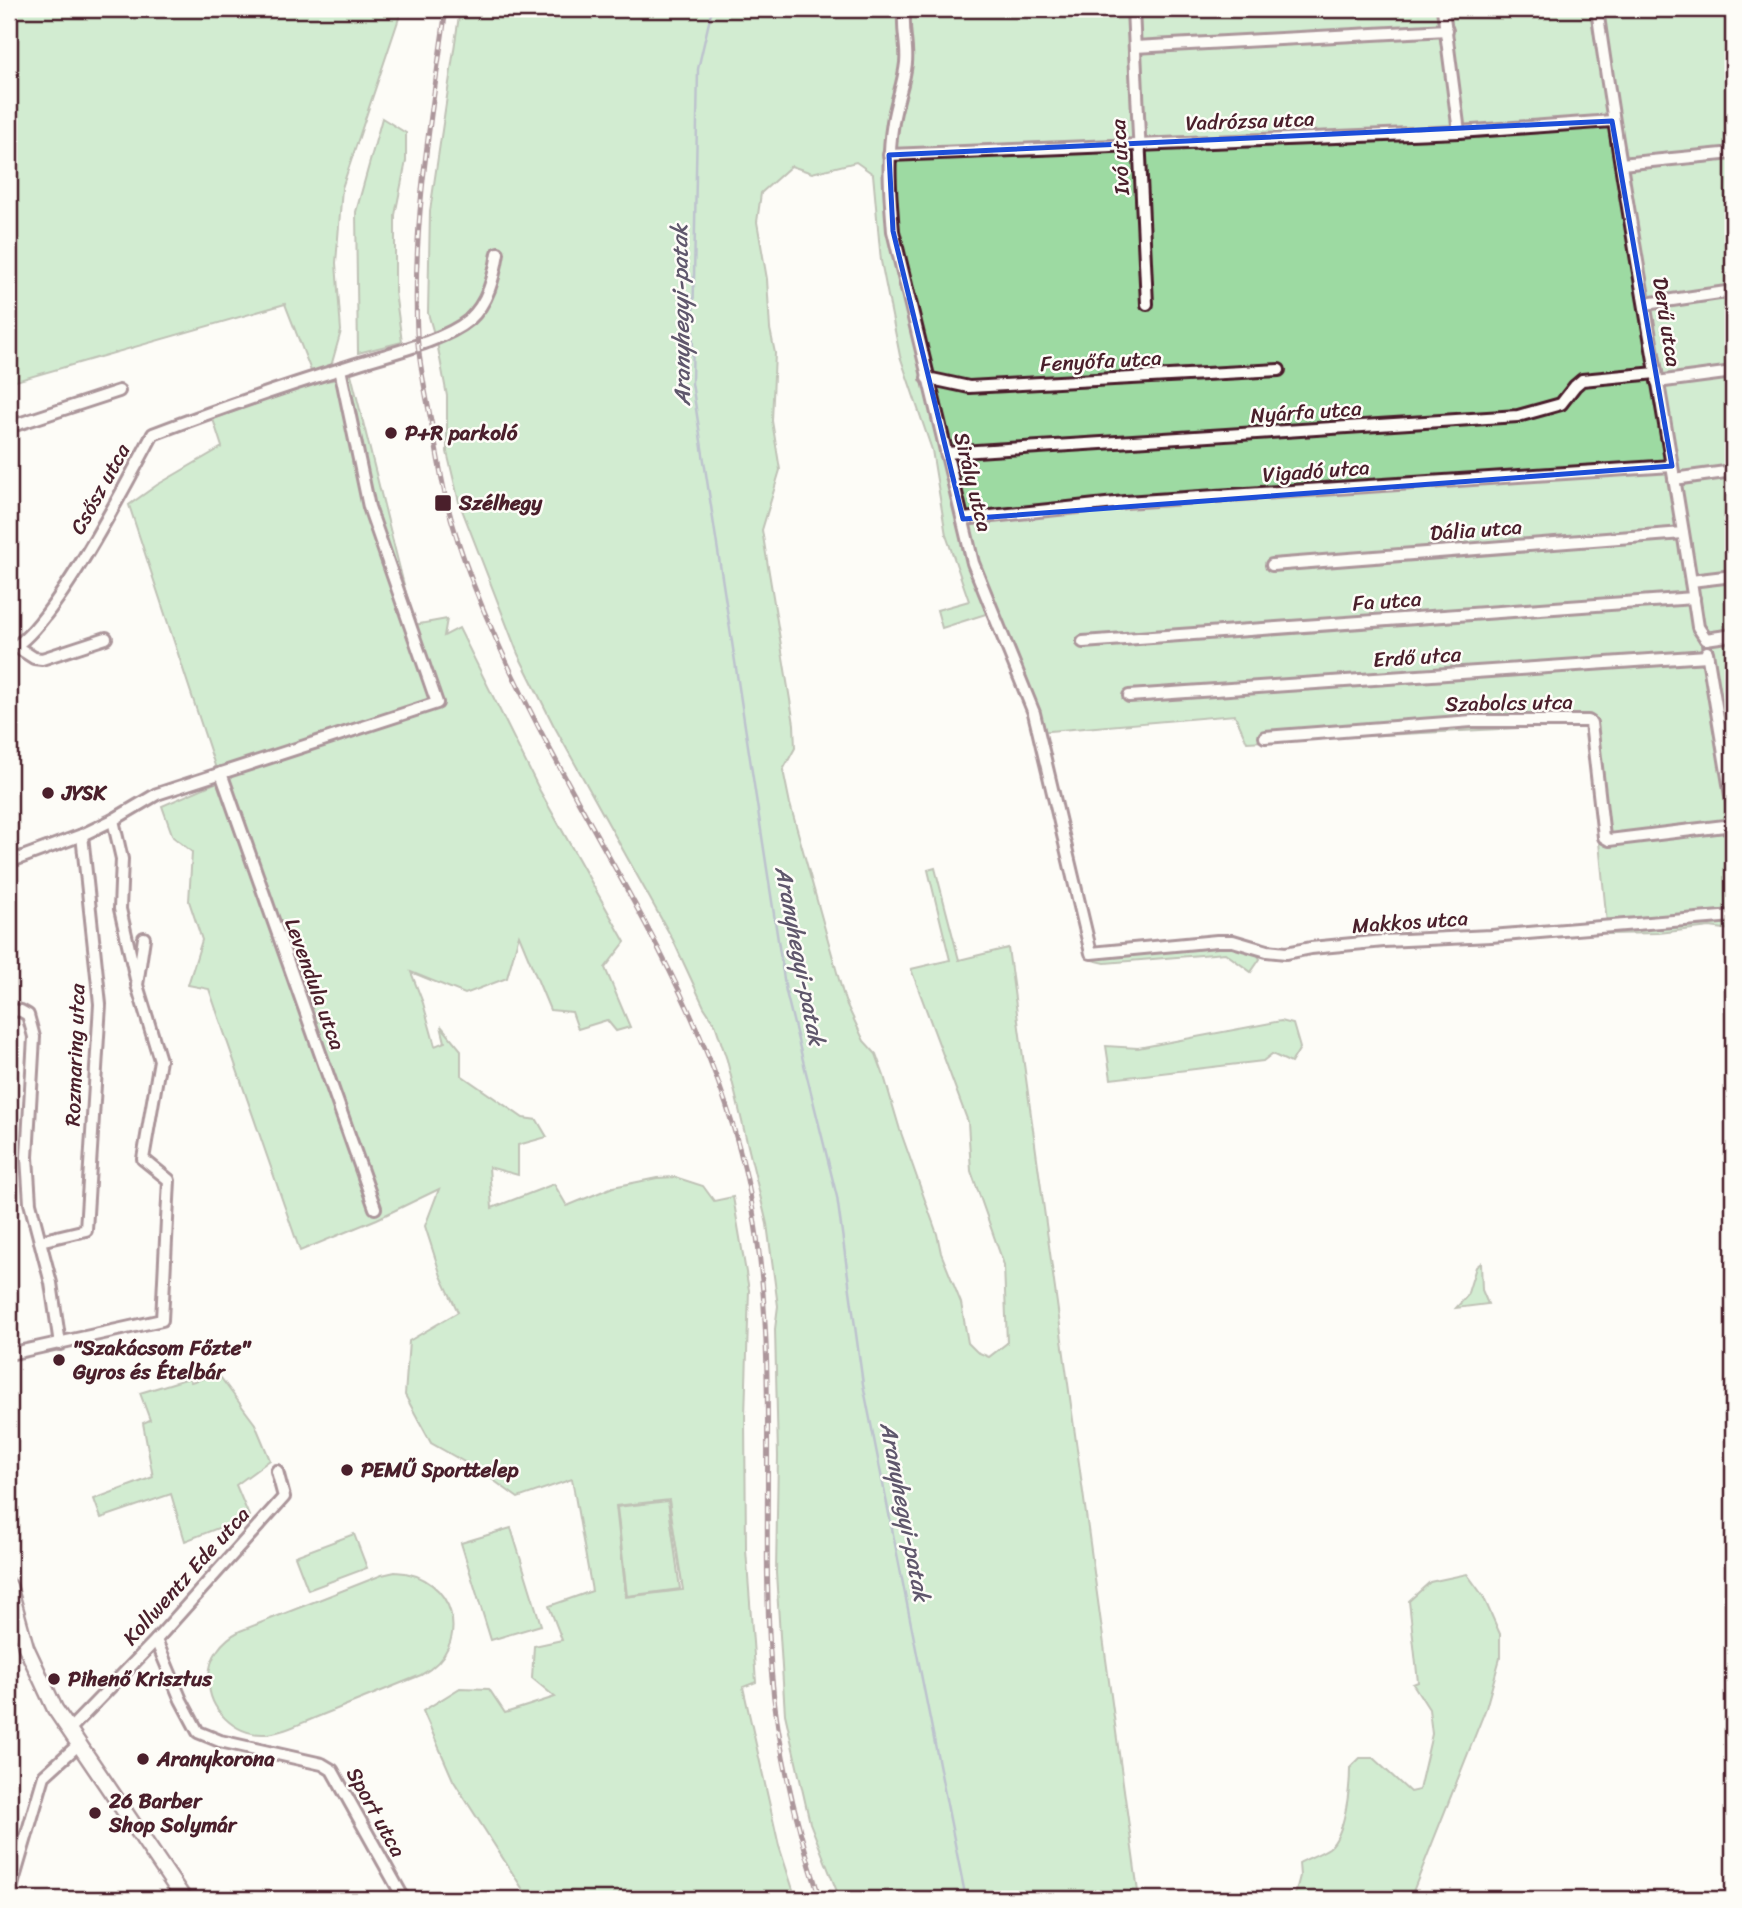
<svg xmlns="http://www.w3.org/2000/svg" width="1742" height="1908" font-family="Sriracha,sans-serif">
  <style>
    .green { fill: #9ddaa2; stroke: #747c66; stroke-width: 2; fill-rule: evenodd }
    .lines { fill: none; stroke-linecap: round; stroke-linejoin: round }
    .stream { stroke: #6f7f9b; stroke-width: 2.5 }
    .street-casing { stroke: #4a1f2b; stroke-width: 16 }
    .secondary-casing { stroke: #4a1f2b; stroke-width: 19 }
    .street { stroke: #fdfcf7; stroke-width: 10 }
    .secondary { stroke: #fdfcf7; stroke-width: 14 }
    .rail-casing { stroke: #4a1f2b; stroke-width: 5 }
    .rail { stroke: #fdfcf7; stroke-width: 2.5; stroke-dasharray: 8; stroke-linecap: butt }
    .marked { fill: none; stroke: #1d4ed8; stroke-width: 5; stroke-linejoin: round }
    .poi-dot { fill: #4a1f2b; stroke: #fdfcf7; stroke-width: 2.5 }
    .labels { text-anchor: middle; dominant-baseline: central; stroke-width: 5; stroke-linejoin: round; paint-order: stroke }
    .street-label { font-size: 21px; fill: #4a1f2b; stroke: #fdfcf7 }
    .poi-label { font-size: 21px; font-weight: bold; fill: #4a1f2b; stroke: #fdfcf7; text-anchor: start }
    .water-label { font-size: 23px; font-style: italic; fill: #5f576c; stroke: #fdfcf7 }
  </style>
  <rect width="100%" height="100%" fill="#fdfcf7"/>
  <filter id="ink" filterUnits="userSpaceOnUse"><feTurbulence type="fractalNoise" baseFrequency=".0143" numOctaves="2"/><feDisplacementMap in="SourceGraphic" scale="14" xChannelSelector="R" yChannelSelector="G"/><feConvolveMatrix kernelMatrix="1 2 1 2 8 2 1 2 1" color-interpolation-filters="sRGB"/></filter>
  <g filter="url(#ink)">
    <g class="green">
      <path d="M 9,9 L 402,9 L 342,188 L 336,263 L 341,331 L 330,370 L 313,376 L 285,304 L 9,383 Z"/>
      <path d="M 460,9 L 1733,9 L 1733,939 L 1731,930 L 1710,927 L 1659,933 L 1608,934 L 1588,730 L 1580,725 L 1247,742 L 1235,715 L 1038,732 L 992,612 L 942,628 L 937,610 L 969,601 L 946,535 L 932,450 L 900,356 L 881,261 L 873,174 L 856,162 L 812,173 L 791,166 L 761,193 L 757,222 L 767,279 L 770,329 L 775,353 L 772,421 L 780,470 L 762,530 L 794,724 L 795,748 L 783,770 L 790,804 L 845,1001 L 864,1041 L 876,1054 L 884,1076 L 900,1130 L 937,1234 L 941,1253 L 961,1303 L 968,1343 L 977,1352 L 989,1357 L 1007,1343 L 1004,1265 L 971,1171 L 968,1122 L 911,969 L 950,960 L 928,870 L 935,868 L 959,960 L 1008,948 L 1139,1899 L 840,1899 L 810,1823 L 785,1714 L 776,1573 L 778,1456 L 775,1329 L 778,1306 L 767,1224 L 727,1060 L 715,1024 L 704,1007 L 673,940 L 553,724 L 518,654 L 459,502 L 447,452 L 447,396 L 438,348 L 428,313 L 430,211 Z"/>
      <path d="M 382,118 L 406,133 L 406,161 L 395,215 L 395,292 L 402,342 L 358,353 L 356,212 Z"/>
      <path d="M 351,374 L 414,625 L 447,619 L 444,636 L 459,628 L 540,791 L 625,942 L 605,968 L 630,1027 L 616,1031 L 607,1020 L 578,1029 L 572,1012 L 550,1010 L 519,935 L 507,978 L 465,994 L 411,972 L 423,1003 L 435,1046 L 445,1042 L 441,1026 L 461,1050 L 461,1075 L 523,1118 L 537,1120 L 547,1137 L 518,1145 L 518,1175 L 489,1167 L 492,1208 L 554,1184 L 567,1206 L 613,1187 L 657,1178 L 675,1177 L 703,1186 L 714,1201 L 733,1197 L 749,1290 L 745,1416 L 746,1550 L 756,1682 L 743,1687 L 779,1846 L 796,1899 L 529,1899 L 453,1780 L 423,1711 L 460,1688 L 489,1689 L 505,1713 L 555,1697 L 532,1678 L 534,1646 L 562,1640 L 549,1606 L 592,1591 L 572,1479 L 518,1498 L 482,1472 L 431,1443 L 405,1395 L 409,1341 L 458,1312 L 441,1276 L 425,1226 L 439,1189 L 377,1219 L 300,1251 L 209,989 L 188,985 L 202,940 L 189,901 L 192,852 L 173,837 L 162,806 L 220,781 L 129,505 L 157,485 L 222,447 L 213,419 L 316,382 L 333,380 ZM 669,1500 L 683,1590 L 626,1597 L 616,1506 Z"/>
      <path d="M 1239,946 L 1257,954 L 1260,959 L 1251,972 L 1225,953 L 1105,963 L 1092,960 L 1091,953 Z"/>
      <path d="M 1281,1021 L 1293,1024 L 1300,1048 L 1291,1063 L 1272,1054 L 1263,1061 L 1111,1079 L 1106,1046 L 1138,1048 Z"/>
      <path d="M 1481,1263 L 1482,1290 L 1488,1304 L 1456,1308 L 1467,1296 L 1476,1267 Z"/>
      <path d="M 218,1374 L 255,1424 L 270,1460 L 236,1485 L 249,1516 L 185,1541 L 171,1494 L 101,1518 L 94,1499 L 153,1477 L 143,1423 L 150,1420 L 140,1393 L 189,1378 L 191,1382 Z"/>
      <path d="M 668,1501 L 680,1589 L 627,1596 L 617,1507 Z"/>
      <path d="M 511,1528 L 541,1625 L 491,1640 L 461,1543 Z"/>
      <path d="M 354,1534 L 367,1568 L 308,1590 L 295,1556 Z"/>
      <path d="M 395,1572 C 455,1574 475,1646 421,1675 C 387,1689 352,1703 317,1717 C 301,1723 283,1733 266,1734 C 235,1736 207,1709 209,1678 C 209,1657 222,1640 240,1631 L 382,1575 Z"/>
      <path d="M 1467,1574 L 1483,1596 L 1500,1634 L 1500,1658 L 1486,1708 L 1410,1899 L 1294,1899 L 1300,1876 L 1299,1863 C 1308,1858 1320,1854 1329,1848 C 1345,1836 1350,1788 1350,1768 L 1360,1758 L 1373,1758 L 1410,1792 L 1419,1790 L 1432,1734 L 1429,1709 L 1413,1684 L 1418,1682 L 1409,1601 L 1430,1582 Z"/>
    </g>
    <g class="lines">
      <path class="stream" d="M 712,9 L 698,69 L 692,383 L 786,992 L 837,1197 L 863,1384 L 966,1899"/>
      <defs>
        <g id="street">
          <path d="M 905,9 C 901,27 908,45 906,63 C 904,83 896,102 893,122 C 887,158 890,194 893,231 L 973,563 L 1034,713 L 1091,953 L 1217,941 L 1233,941 L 1267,951 L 1286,953 L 1311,948 L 1384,941 L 1491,936 L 1733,916"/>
          <path d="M 1133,9 L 1147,304"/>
          <path d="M 1443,9 L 1459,132"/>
          <path d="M 1597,9 C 1626,216 1667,421 1698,627 L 1706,639"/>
          <path d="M 1135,47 L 1447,30"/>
          <path d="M 889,155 L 1459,132 L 1612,121"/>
          <path d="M 1621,164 L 1733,153"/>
          <path d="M 1645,304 L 1733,291"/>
          <path d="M 927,378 L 969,387 L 1279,370"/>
          <path d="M 1657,382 L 1733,372"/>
          <path d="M 9,427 L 119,391"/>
          <path d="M 946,453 L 1518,416 L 1561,404 L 1575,386 L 1582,380 L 1656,373"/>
          <path d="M 1674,479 L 1733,471"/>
          <path d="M 963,519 L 1125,502 L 1672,466"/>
          <path d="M 1272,565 L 1683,533"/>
          <path d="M 1691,581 L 1733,576"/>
          <path d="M 1706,639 L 1733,635"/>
          <path d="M 1083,642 L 1694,598"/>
          <path d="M 17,647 L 34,658 L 42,659 L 106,638"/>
          <path d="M 9,649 C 48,637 131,475 153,434 C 218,409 283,387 350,366 C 383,355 443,342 469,320 C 488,303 494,277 498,253"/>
          <path d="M 1707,652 L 1733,808"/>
          <path d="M 1129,696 L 1707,656"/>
          <path d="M 1265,737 L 1472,721 L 1588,721 L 1591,723 L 1604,837 L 1609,840 L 1733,825"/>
          <path d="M 221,773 L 375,1208"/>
          <path d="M 113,820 L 122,859 L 120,909 L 136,979"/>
          <path d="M 9,862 L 82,835 L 113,820 L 157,794 L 437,703 L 369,507 L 340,369"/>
          <path d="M 9,1010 L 21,1011 L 28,1015 L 34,1037 L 27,1157 L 30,1203 L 51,1283 L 60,1344"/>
          <path d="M 40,1241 L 86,1230 L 100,1004 L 82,835"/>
          <path d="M 9,1354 L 162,1320 L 169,1180 L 143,1159 L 160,1060 L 137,985 L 144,938"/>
          <path d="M 156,1640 L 181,1700 L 198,1732 L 220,1741 L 322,1764 L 332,1770 L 404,1899"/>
          <path d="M 69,1730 L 156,1640 L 284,1497 L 277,1471"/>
          <path d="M 9,1895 L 44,1776 L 78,1745"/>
        </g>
        <path id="secondary" d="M 9,1586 L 26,1647 L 55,1709 L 184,1899"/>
      </defs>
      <use href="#street" class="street-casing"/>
      <use href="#secondary" class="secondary-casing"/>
      <use href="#street" class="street"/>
      <use href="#secondary" class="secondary"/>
      <defs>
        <path id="rail" d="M 446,9 C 431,116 412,225 417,333 C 419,366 427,399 433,431 C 437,453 441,476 446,499 C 462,565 491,631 521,692 C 601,858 714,1010 750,1194 C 780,1350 760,1510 771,1668 C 777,1747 796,1824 820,1899"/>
      </defs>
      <use href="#rail" class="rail-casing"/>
      <use href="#rail" class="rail"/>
    </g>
  </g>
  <path d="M0 0H1742V1908H0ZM 1612,121 L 1672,466 L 963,519 L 893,231 L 889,155 Z" fill="#fdfcf7" fill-opacity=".55" fill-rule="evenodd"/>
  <path class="marked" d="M 1612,121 L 1672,466 L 963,519 L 893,231 L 889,155 Z"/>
  <g class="poi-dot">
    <circle cx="391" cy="433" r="7"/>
    <rect x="434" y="494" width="18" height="18" rx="3.5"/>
    <circle cx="48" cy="793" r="7"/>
    <circle cx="59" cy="1360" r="7"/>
    <circle cx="347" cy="1470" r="7"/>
    <circle cx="54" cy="1679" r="7"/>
    <circle cx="143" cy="1759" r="7"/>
    <circle cx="95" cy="1813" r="7"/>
  </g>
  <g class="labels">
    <g class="street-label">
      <text transform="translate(1250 121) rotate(-2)">Vadrózsa utca</text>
      <text transform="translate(1120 157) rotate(-93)">Ivó utca</text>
      <text transform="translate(1667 322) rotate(81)">Derű utca</text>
      <text transform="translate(1101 361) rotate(-3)">Fenyőfa utca</text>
      <text transform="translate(1306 412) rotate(-4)">Nyárfa utca</text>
      <text transform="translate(1316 471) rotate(-4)">Vigadó utca</text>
      <text transform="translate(973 482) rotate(76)">Sirály utca</text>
      <text transform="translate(100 489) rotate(-61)">Csősz utca</text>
      <text transform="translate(1476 530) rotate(-4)">Dália utca</text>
      <text transform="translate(1387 601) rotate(-4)">Fa utca</text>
      <text transform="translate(1417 657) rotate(-4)">Erdő utca</text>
      <text transform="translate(1509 703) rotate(-1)">Szabolcs utca</text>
      <text transform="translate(1410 922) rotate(-4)">Makkos utca</text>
      <text transform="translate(315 984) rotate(70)">Levendula utca</text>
      <text transform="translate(75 1055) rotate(-88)">Rozmaring utca</text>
      <text transform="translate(186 1576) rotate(-48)">Kollwentz Ede utca</text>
      <text transform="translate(376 1812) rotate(61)">Sport utca</text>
    </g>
    <g class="poi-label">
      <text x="405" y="433">P+R parkoló</text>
      <text x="459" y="503">Szélhegy</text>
      <text x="62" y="793">JYSK</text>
      <text x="73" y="1348">"Szakácsom Főzte"<tspan x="73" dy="24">Gyros és Ételbár</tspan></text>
      <text x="361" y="1470">PEMŰ Sporttelep</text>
      <text x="68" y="1679">Pihenő Krisztus</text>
      <text x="157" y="1759">Aranykorona</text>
      <text x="109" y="1801">26 Barber<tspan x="109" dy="24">Shop Solymár</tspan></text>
    </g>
    <g class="water-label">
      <text transform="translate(681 315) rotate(-91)">Aranyhegyi-patak</text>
      <text transform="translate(800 956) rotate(79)">Aranyhegyi-patak</text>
      <text transform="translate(905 1512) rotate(79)">Aranyhegyi-patak</text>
    </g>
  </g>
  <rect width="1742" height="1908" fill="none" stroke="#fdfcf7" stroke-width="35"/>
  <rect x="18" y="18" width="1707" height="1873" fill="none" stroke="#4a1f2b" stroke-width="2.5" filter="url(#ink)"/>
</svg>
